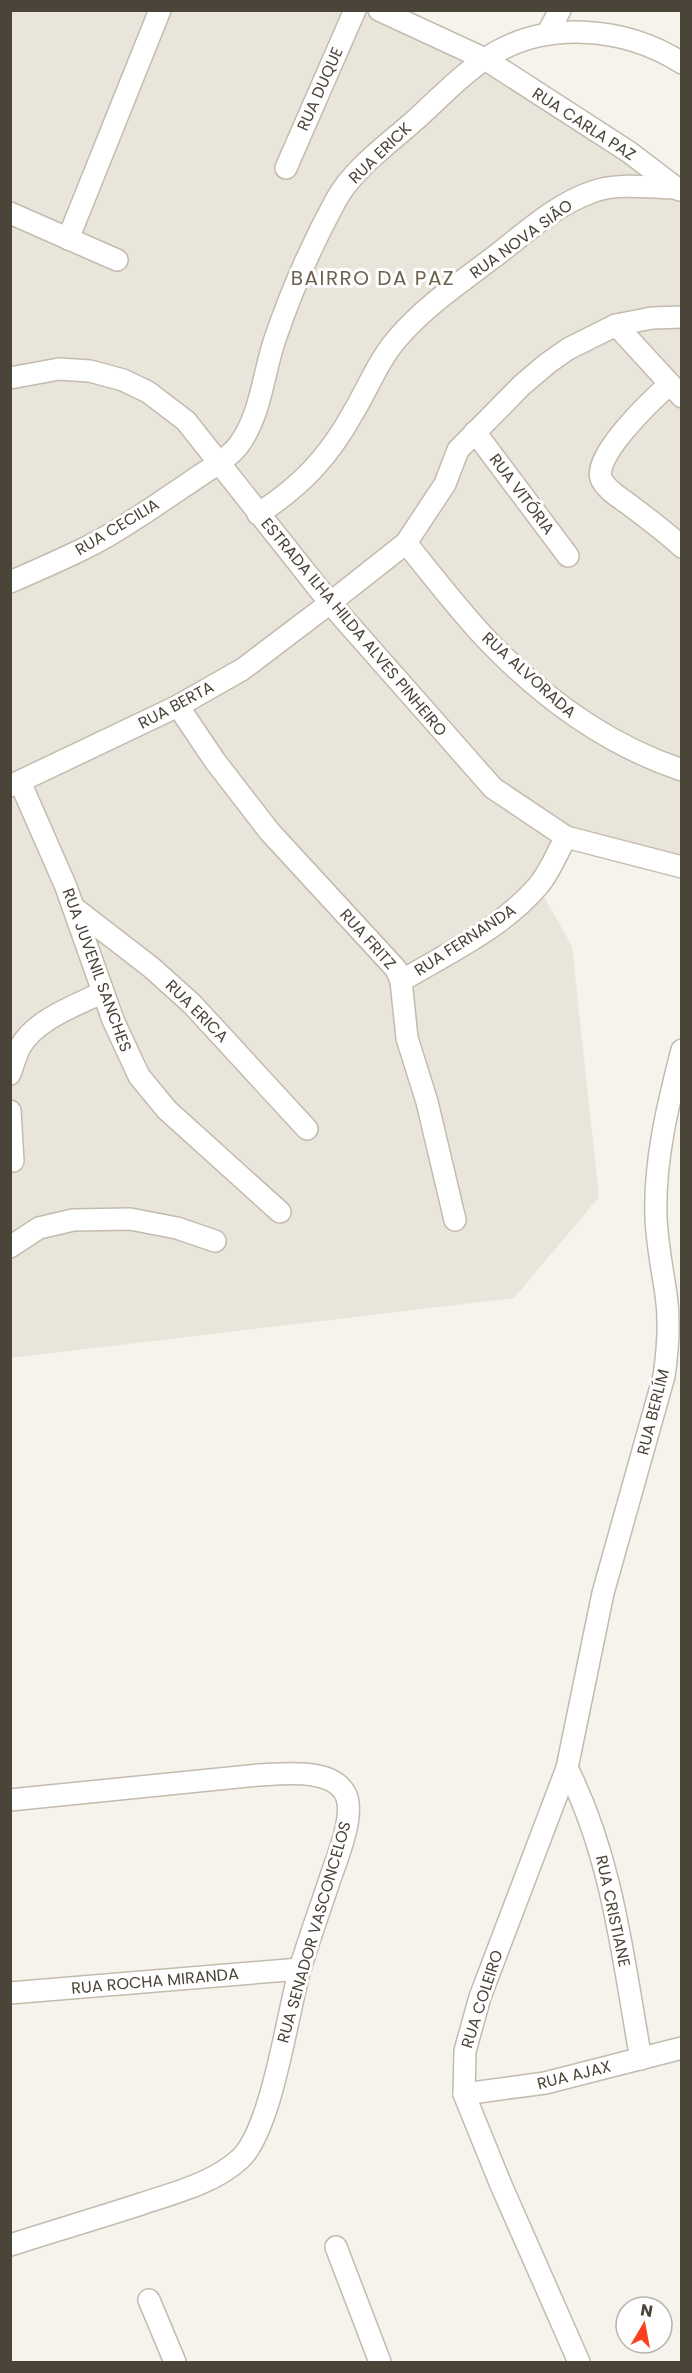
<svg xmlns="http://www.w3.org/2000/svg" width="692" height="2373" font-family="Poppins,sans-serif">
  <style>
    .residential { fill: #eae5da }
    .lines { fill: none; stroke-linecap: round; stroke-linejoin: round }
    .minor-casing { stroke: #c2bbae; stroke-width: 24 }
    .minor { stroke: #fff; stroke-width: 21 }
    .labels { text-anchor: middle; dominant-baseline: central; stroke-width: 6; stroke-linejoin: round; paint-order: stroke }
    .street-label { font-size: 16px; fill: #4b4439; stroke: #fff }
    .quarter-label { font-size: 20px; letter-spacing: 1.5px; fill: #6e6250; stroke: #fff }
  </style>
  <rect width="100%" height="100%" fill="#f6f3ec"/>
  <path class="residential" d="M 10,11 L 381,11 L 443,37 L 681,199 L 681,872 L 561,848 L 540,890 L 572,946 L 599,1197 L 514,1298 L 11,1358 Z"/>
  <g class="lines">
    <defs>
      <g id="minor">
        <path d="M 379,10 L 485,59 L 629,152 L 679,190"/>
        <path d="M 547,34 L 560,10"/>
        <path d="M 286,168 L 355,10"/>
        <path d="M 10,213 L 117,260"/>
        <path d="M 68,239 L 160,10"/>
        <path d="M 616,325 L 682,397"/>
        <path d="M 10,378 L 59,369 L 90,371 L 123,380 L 148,392 L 186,421 L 330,603 L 493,788 L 566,837 L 682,867"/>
        <path d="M 670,384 C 655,397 586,461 603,482 C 609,492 622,499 631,506 C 648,519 666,532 682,547"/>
        <path d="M 475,432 L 568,556"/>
        <path d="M 258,514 C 301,486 328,458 353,413 C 368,388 378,361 397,339 C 424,307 461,282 494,257 C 525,233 555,205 592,192 C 618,182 651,188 678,188"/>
        <path d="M 406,543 C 433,576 459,611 489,642 C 543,698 607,745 682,770"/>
        <path d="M 10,582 C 38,570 66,558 93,544 C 126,527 157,504 189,483 C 204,472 226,461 238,446 C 261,416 263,374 275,339 C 291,292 312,244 336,200 C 353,169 387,145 413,122 C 436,102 458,77 484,60 C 542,19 624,26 682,63"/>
        <path d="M 178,706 L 215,761 L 269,831 L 396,969 L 401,981 L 407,1038 L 427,1102 L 455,1220"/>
        <path d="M 20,782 L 66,887 L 113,1020 L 139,1076 L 167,1110 L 280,1212"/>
        <path d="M 10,786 L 178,706 L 243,669 L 330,603 L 406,543 L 445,484 L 458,450 L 522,385 L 548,363 L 568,349 L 616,325 L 652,318 L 682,317"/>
        <path d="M 73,907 L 152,968 L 192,1004 L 307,1129"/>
        <path d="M 401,981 C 448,953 502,928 538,886 C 550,872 557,853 566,837"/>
        <path d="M 10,1074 C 13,1065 16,1055 20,1047 C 36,1019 75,1006 103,992"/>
        <path d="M 10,1111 L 13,1161"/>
        <path d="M 10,1247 L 39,1228 L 73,1220 L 130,1219 L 177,1228 L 215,1241"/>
        <path d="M 567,1768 C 613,1859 623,1960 641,2059"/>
        <path d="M 10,1800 L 258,1775 C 282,1774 333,1767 346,1795 C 355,1816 337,1858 330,1879 C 320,1909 309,1939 300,1969 C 287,2015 272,2129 240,2159 C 214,2183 174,2193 141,2204 C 98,2218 54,2231 10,2245"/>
        <path d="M 10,1993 L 300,1969"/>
        <path d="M 464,2094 L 545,2083 L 682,2048"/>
        <path d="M 336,2247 L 380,2362"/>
        <path d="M 149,2300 L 175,2362"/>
        <path d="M 579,2362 L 501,2185 L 464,2094 L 465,2051 L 480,1997 L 567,1768 L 603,1593 L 664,1376 C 668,1349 670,1321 666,1294 C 662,1268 657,1243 656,1217 C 654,1161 668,1104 682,1050"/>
      </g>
    </defs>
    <use href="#minor" class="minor-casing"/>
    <use href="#minor" class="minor"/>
  </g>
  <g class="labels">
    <g class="street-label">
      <text transform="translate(320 89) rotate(-66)">RUA DUQUE</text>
      <text transform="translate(584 124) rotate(33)">RUA CARLA PAZ</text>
      <text transform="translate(380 153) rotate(-44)">RUA ERICK</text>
      <text transform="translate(521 239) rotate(-36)">RUA NOVA SIÃO</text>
      <text transform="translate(522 494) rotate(53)">RUA VITÓRIA</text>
      <text transform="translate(117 527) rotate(-31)">RUA CECILIA</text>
      <text transform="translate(354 627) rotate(50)">ESTRADA ILHA HILDA ALVES PINHEIRO</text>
      <text transform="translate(529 675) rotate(42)">RUA ALVORADA</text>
      <text transform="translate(176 705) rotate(-28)">RUA BERTA</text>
      <text transform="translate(368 939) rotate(48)">RUA FRITZ</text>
      <text transform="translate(465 940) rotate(-33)">RUA FERNANDA</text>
      <text transform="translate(97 970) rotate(70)">RUA JUVENIL SANCHES</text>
      <text transform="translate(197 1011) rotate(45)">RUA ERICA</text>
      <text transform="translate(653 1412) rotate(-76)">RUA BERLÍM</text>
      <text transform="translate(613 1911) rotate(78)">RUA CRISTIANE</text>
      <text transform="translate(314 1932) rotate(-74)">RUA SENADOR VASCONCELOS</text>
      <text transform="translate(155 1981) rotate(-5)">RUA ROCHA MIRANDA</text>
      <text transform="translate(482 1999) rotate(-72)">RUA COLEIRO</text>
      <text transform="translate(574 2075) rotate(-14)">RUA AJAX</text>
    </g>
    <g class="quarter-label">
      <text x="373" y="278">BAIRRO DA PAZ</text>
    </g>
  </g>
  <rect width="692" height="2373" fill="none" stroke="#4b4439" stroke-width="24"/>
  <g transform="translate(644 2325) rotate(10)"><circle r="28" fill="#ffffff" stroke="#b7b4b0" stroke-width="1.5"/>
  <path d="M0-4.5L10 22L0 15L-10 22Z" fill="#fc3f1d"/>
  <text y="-9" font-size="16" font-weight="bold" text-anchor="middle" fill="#4b4439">N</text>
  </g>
</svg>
